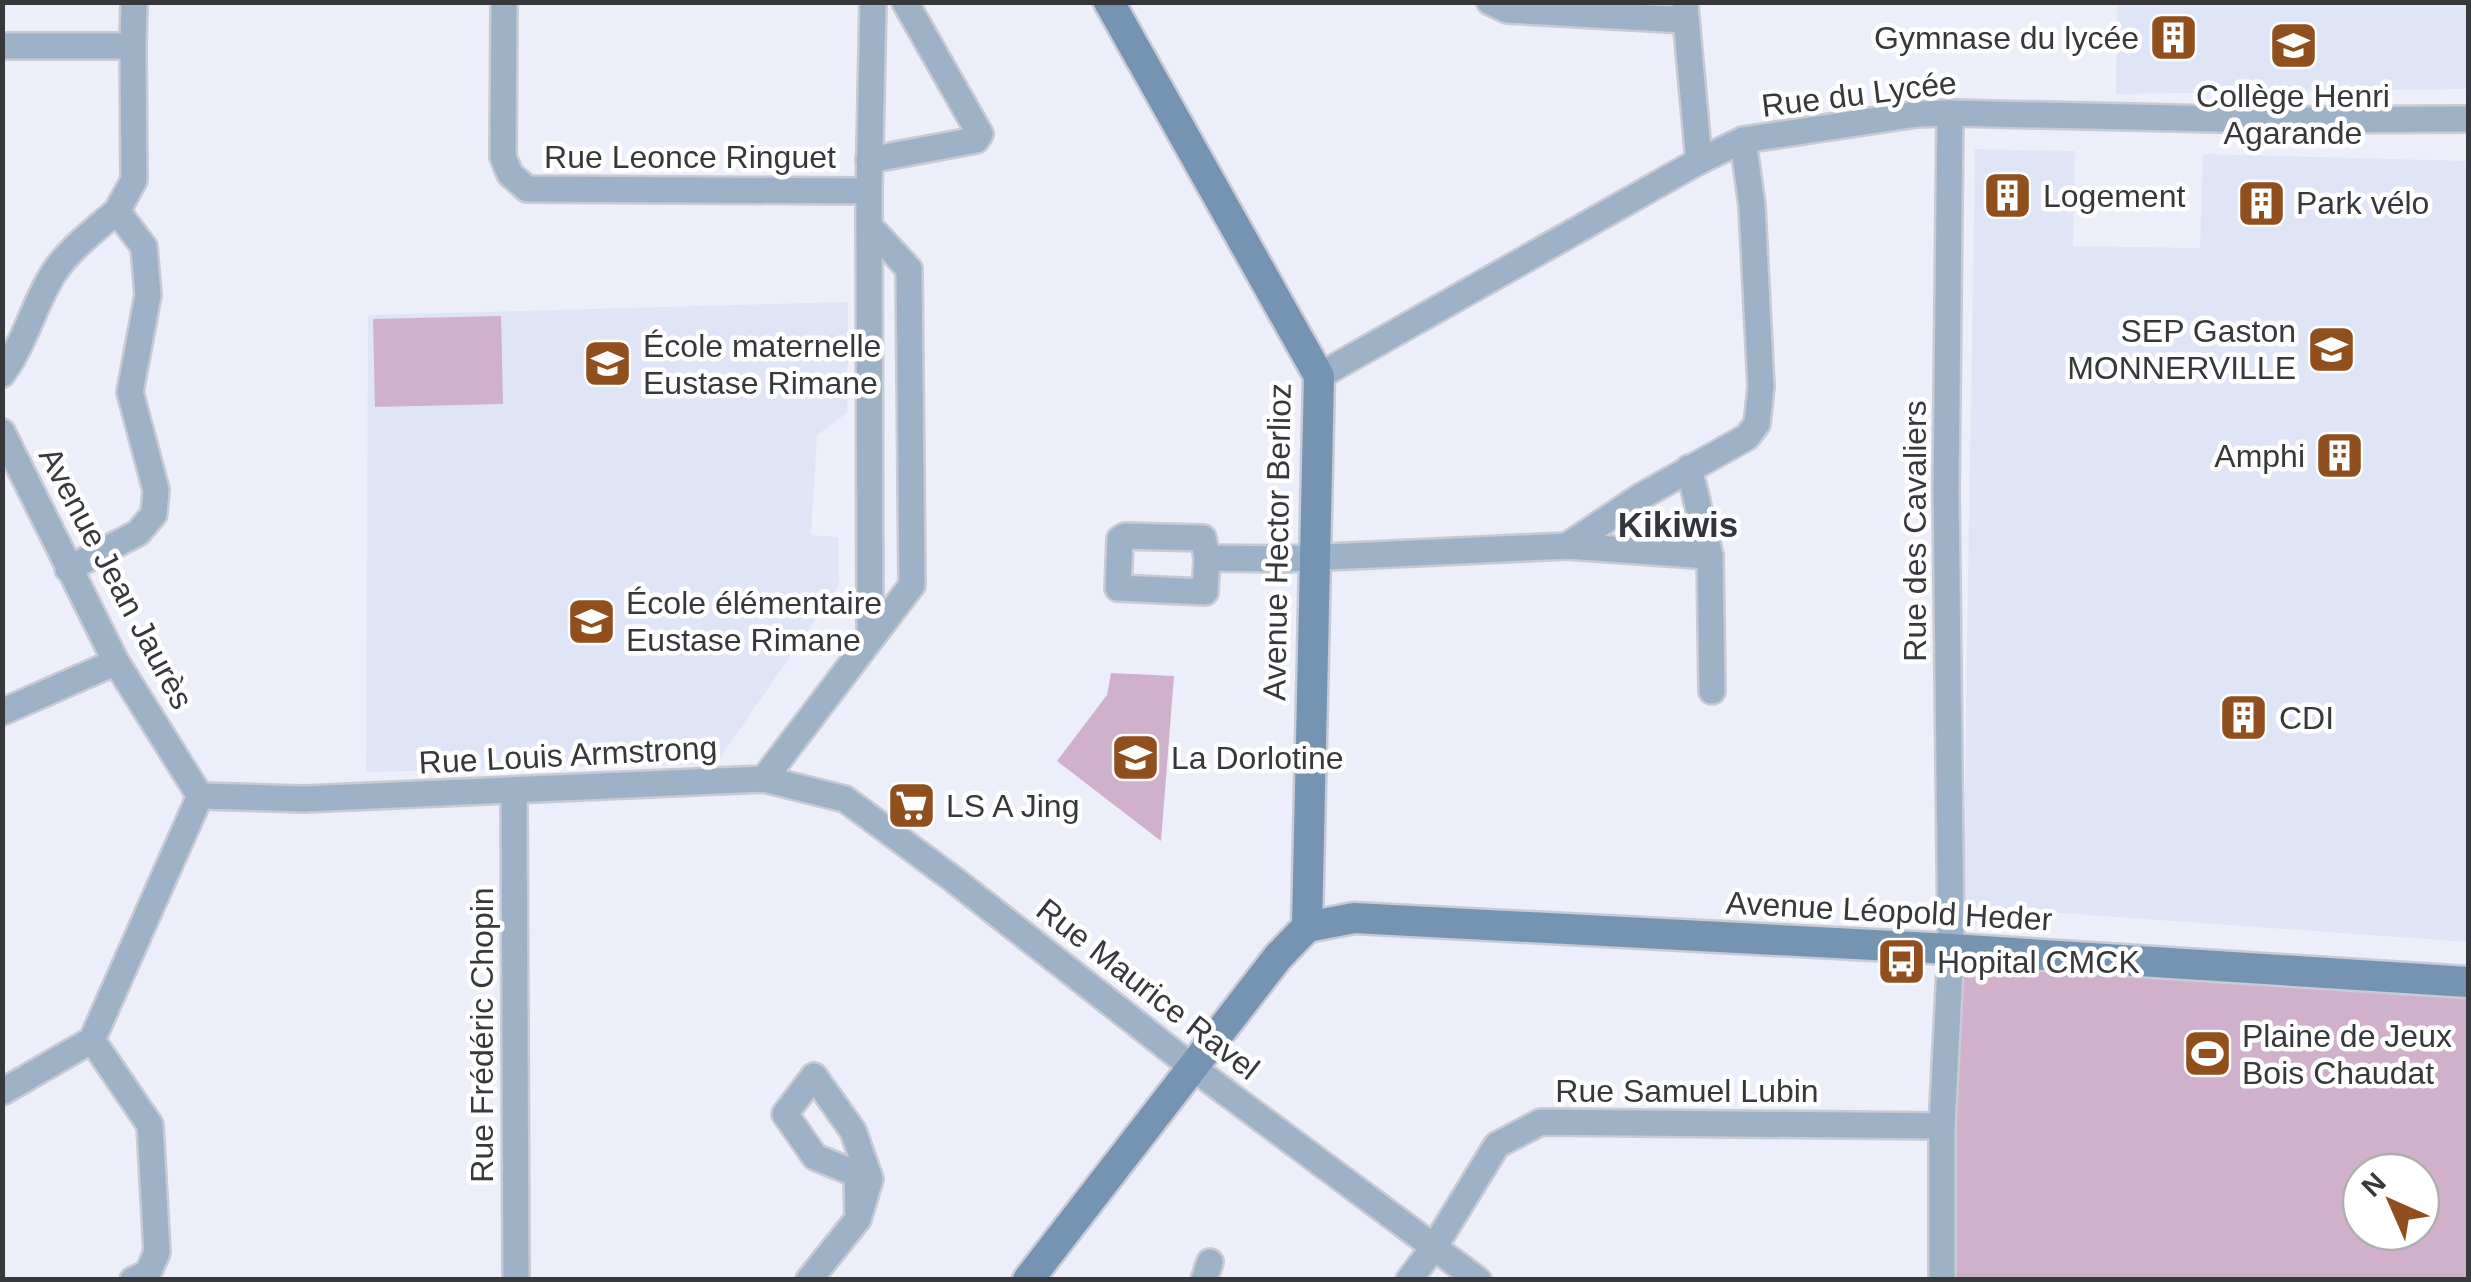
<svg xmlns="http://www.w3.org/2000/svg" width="2471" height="1282" font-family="Helvetica,sans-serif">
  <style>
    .built { fill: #dfe4f7 }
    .green { fill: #d0b0cb; fill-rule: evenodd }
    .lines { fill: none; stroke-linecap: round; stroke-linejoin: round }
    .street-casing { stroke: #c8cad4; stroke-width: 30 }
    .secondary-casing { stroke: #c8cad4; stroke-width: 35 }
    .street { stroke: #9db2c6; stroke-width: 25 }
    .secondary { stroke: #7594b1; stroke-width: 30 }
    .labels { text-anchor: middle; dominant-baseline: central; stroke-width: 9; stroke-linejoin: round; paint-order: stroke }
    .poi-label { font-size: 32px; fill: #37383c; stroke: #fff; text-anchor: start }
    .street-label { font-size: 32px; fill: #37383c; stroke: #fff }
    .neighbourhood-label { font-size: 35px; font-weight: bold; fill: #33353e; stroke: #fff }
  </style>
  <rect width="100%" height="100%" fill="#eceffa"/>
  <g class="built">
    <path d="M 2117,3 L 2468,3 L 2468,89 L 2116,94 Z"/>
    <path d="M 1975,149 L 2075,151 L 2073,246 L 2200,248 L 2203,154 L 2468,161 L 2468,942 L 1963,906 Z"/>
    <path d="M 848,302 L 847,413 L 817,435 L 811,535 L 838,537 L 839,585 L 716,764 L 366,772 L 368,315 Z"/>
  </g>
  <g class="green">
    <path d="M 501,316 L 503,404 L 375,407 L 373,319 Z"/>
    <path d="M 1111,673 L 1174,676 L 1161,841 L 1057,761 L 1107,695 Z"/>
    <path d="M 1951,949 L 2468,982 L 2468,1279 L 1942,1279 ZM 2361,1172 L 2421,1172 L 2421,1232 L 2361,1232 Z"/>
  </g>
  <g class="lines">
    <defs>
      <g id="street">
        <path d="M 504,2 L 503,157 L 510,174 L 527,189 L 869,191"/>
        <path d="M 1490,2 L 1507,10 L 1685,20"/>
        <path d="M 1685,7 L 1699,161"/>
        <path d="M 2,46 L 133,46 L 134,180 L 117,211"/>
        <path d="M 133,46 L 134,2"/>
        <path d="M 869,160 L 976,140 L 980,134 L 905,2"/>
        <path d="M 2,374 C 25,343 33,306 53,274 C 69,249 95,230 117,211 L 144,247 L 148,295 L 130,392 L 156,490 L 154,514 L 138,533 L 68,569"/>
        <path d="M 1319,376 L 1699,161 L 1743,140 L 1917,114 L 1950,113 L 2261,120 L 2468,119"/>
        <path d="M 2,432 L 116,662 L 200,796 L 92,1040 L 2,1092"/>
        <path d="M 1567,546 L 1710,556 L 1689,468"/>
        <path d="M 1710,556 L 1712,691"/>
        <path d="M 1207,558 L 1205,592 L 1118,588 L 1120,539 L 1125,536 L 1203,538 L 1207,558 L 1284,559 L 1567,546 L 1640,497 L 1747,437 L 1757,424 L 1761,387 L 1752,206 L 1743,140"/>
        <path d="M 870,640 L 869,191 L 873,2"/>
        <path d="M 2,712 L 116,662"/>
        <path d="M 764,779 L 845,799 L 953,879 L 1192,1067 L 1478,1280"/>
        <path d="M 514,791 L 516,1280"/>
        <path d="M 200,796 L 304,799 L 764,779 L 912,585 L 909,269 L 869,226"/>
        <path d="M 92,1040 L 150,1125 L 157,1252 L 148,1273 L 133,1280"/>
        <path d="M 809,1280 L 858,1219 L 870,1179 L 853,1131 L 814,1076 L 785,1114 L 815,1157 L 857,1174 L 858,1219"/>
        <path d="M 1204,1280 L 1210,1262"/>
        <path d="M 1409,1280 L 1434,1247 L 1497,1145 L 1541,1122 L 1942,1126"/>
        <path d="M 1942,1280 L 1942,1126 L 1951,949 L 1946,489 L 1950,113"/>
      </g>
      <g id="secondary">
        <path d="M 1307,927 L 1354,918 L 1951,949 L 2468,982"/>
        <path d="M 1028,1280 L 1278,957 L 1307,927 L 1319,376 L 1109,2"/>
      </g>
    </defs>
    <use href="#street" class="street-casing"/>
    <use href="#secondary" class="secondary-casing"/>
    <use href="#street" class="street"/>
    <use href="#secondary" class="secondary"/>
  </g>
  <defs>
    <symbol id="building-square" viewBox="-11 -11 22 22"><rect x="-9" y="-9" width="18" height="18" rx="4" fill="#914f1d" stroke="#fff"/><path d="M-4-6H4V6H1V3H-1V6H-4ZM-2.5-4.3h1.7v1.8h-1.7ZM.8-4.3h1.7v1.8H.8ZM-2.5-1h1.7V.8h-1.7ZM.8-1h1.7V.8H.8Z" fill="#fff"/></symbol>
    <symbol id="school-square" viewBox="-11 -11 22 22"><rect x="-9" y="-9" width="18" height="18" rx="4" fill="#914f1d" stroke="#fff"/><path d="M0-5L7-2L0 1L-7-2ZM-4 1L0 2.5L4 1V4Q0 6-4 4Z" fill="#fff"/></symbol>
    <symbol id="supermarket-square" viewBox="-11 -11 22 22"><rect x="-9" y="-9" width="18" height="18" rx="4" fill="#914f1d" stroke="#fff"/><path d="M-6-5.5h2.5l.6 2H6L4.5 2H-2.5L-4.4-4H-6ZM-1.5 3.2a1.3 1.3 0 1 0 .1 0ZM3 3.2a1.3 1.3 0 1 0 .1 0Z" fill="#fff"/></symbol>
    <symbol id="bus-square" viewBox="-11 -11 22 22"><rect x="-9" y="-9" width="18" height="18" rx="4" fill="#914f1d" stroke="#fff"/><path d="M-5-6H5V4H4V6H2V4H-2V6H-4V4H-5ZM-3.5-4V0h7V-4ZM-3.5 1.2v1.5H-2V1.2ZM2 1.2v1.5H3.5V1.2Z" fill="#fff"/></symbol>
    <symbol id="stadium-square" viewBox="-11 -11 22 22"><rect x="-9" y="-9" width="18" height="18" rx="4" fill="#914f1d" stroke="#fff"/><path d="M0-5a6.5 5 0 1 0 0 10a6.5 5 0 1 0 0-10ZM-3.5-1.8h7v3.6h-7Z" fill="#fff"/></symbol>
  </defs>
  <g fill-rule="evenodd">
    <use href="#building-square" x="2146" y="10" width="55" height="55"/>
    <use href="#school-square" x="2266" y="18" width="55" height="55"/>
    <use href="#building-square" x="1980" y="168" width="55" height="55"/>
    <use href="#building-square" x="2234" y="176" width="55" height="55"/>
    <use href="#school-square" x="2304" y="322" width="55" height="55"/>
    <use href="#school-square" x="580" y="336" width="55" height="55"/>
    <use href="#building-square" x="2312" y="428" width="55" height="55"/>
    <use href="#school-square" x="564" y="594" width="55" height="55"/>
    <use href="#building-square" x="2216" y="690" width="55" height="55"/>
    <use href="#school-square" x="1108" y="730" width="55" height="55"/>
    <use href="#supermarket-square" x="884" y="778" width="55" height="55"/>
    <use href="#bus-square" x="1874" y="934" width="55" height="55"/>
    <use href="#stadium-square" x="2180" y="1026" width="55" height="55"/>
  </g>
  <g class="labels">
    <g class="poi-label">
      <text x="2139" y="38" text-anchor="end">Gymnase du lycée</text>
      <text x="2293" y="96" text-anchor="middle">Collège Henri<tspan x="2293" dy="37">Agarande</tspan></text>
      <text x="2043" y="196">Logement</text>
      <text x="2296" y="203">Park vélo</text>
      <text x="2296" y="331" text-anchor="end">SEP Gaston<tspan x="2296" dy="37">MONNERVILLE</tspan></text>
      <text x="643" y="346">École maternelle<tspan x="643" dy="37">Eustase Rimane</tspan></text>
      <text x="2305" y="456" text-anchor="end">Amphi</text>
      <text x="626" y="603">École élémentaire<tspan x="626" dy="37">Eustase Rimane</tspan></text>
      <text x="2279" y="718">CDI</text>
      <text x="1171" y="758">La Dorlotine</text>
      <text x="946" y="806">LS A Jing</text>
      <text x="1937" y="962">Hopital CMCK</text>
      <text x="2242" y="1036">Plaine de Jeux<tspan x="2242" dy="37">Bois Chaudat</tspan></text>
    </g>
    <g class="street-label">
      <text transform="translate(1859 94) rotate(-7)">Rue du Lycée</text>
      <text x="690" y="157">Rue Leonce Ringuet</text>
      <text transform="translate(1915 531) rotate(-90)">Rue des Cavaliers</text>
      <text transform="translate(1277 542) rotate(-89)">Avenue Hector Berlioz</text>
      <text transform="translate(116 578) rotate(62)">Avenue Jean Jaurès</text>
      <text transform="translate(568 755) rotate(-3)">Rue Louis Armstrong</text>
      <text transform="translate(1889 911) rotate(3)">Avenue Léopold Heder</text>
      <text transform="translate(1148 989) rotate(38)">Rue Maurice Ravel</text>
      <text transform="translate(482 1035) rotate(-90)">Rue Frédéric Chopin</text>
      <text x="1687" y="1091">Rue Samuel Lubin</text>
    </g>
    <g class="neighbourhood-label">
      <text x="1678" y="524">Kikiwis</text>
    </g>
  </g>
  <rect width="2471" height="1282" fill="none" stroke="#37383c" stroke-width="10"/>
  <g transform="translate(2391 1202) rotate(315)"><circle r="48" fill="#ffffff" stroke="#afafb1" stroke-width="2.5"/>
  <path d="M0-8L18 38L0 25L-18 38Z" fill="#914f1d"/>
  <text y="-15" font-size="28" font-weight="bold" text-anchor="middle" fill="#37383c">N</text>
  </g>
</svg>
